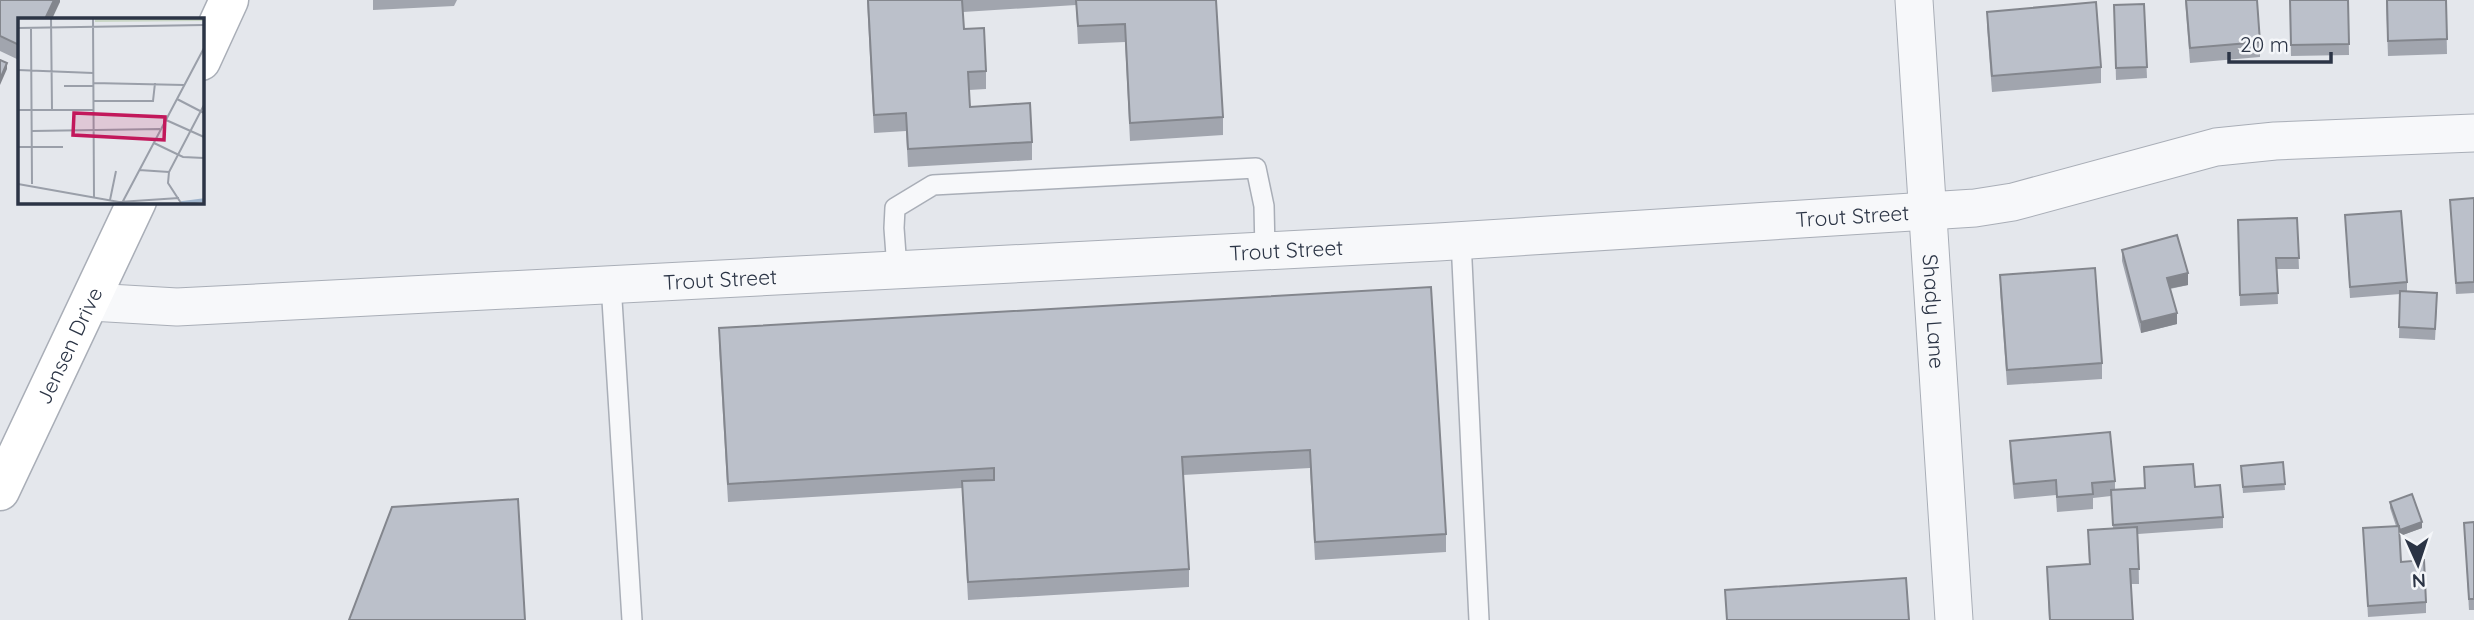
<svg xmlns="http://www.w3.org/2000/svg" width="2474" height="620" font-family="Quicksand,sans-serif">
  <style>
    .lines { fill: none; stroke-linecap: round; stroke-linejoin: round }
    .service-casing { stroke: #a9aeb7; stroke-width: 22 }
    .minor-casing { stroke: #a9aeb7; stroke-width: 39 }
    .secondary-casing { stroke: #a9aeb7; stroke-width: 41 }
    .service { stroke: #f7f8fa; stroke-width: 19 }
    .minor { stroke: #f7f8fa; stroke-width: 37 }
    .secondary { stroke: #fff; stroke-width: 38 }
    .wall { fill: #a1a5ae }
    .shaded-wall { fill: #83868d }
    .building { fill: #bbc0ca; stroke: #83868d; stroke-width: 2 }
    .labels { text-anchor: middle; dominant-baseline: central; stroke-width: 6; stroke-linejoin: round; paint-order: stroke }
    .street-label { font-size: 21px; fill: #2b3445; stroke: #f4f6f9 }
    .inset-river { fill: none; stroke: #9fb4cc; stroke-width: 3.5 }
    .inset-road { fill: none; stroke: #9a9fa9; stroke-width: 2 }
    .view { fill: #c2185b; fill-opacity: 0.15; stroke: #c2185b; stroke-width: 3.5 }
    .inset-edge { fill: none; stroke: #2b3445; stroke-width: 3.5 }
  </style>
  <rect width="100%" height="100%" fill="#e4e7ec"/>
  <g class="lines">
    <defs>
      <g id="service">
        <path d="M 1461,240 L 1479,620"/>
        <path d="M 897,269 L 894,228 L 895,208 L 933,185 L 1256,168 L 1264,206 L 1265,251"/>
        <path d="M 611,284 L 632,620"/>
      </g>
      <g id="minor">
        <path id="s1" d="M 1914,0 L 1954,620"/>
        <path id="s2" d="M 91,302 L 177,307 L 1438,242 L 1975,208 L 2013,202 L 2216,147 L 2275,141 L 2474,133"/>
      </g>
      <g id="secondary">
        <path d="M 201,61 L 229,0"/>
        <path id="s3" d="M 0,491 L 137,201"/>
      </g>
    </defs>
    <use href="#service" class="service-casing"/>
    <use href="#minor" class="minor-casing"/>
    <use href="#secondary" class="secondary-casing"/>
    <use href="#service" class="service"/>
    <use href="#minor" class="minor"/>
    <use href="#secondary" class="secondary"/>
  </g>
  <g class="wall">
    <path d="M 0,0 L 60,0 L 60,2 L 19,19 L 19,60 L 0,51 Z"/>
    <path d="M 373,0 L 457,0 L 454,6 L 373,10 Z"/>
    <path d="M 867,0 L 1216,0 L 1223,117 L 1223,135 L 1130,141 L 1125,42 L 1078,44 L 1076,5 L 963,12 L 964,29 L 986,71 L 986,89 L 969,90 L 970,107 L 1032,142 L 1032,160 L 908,167 L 906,131 L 874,133 Z"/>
    <path d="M 2185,0 L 2257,0 L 2260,42 L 2260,57 L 2190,63 Z"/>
    <path d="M 2290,0 L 2348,0 L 2349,55 L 2291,56 Z"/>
    <path d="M 2386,0 L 2446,0 L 2447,54 L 2388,56 Z"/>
    <path d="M 2144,4 L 2147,78 L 2116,80 L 2114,5 Z"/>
    <path d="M 1987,12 L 2101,67 L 2101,83 L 1992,92 L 1987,27 Z"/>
    <path d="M 2474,198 L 2474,293 L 2456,294 L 2450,200 Z"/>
    <path d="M 2345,215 L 2407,282 L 2407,292 L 2437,304 L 2435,340 L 2399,338 L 2400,294 L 2350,298 Z"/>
    <path d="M 2297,218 L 2299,269 L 2277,269 L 2278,304 L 2240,306 L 2238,220 Z"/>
    <path d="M 2122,250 L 2188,285 L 2170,289 L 2177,324 L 2141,333 L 2122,261 Z"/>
    <path d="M 2000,275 L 2102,363 L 2102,379 L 2007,385 L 2000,290 Z"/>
    <path d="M 1431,287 L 1446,534 L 1446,552 L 1315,560 L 1310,468 L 1183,475 L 1189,569 L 1189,587 L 968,600 L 962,488 L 728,502 L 719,346 L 719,328 Z"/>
    <path d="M 2010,441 L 2115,481 L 2115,490 L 2145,488 L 2144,467 L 2195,487 L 2223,517 L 2223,528 L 2138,534 L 2139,584 L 2131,584 L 2133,620 L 2049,620 L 2047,567 L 2089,564 L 2088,530 L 2113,528 L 2111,496 L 2093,498 L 2093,509 L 2057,512 L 2056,495 L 2014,499 L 2010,456 Z"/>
    <path d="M 2283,462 L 2285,490 L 2243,493 L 2241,466 Z"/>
    <path d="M 2390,502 L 2422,528 L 2400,536 L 2401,562 L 2426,602 L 2426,613 L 2368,617 L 2363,528 L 2396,526 L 2390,508 Z"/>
    <path d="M 2474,522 L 2474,610 L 2469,610 L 2464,523 Z"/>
  </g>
  <g class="shaded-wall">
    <path d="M 54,0 L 60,0 L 60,2 L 52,19 L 45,19 Z"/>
    <path d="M 7,63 L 7,69 L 0,85 L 0,79 Z"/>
    <path d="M 2188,273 L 2188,285 L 2167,289 L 2167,278 Z"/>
    <path d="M 2177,313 L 2177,324 L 2141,333 L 2141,322 Z"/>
    <path d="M 2422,522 L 2422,528 L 2400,536 L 2400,530 Z"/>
  </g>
  <g class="building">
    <path d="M 0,0 L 54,0 L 45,19 L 19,19 L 19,45 L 0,36 Z"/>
    <path d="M 868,0 L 962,0 L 964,29 L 984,28 L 986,71 L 968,72 L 970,107 L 1030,103 L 1032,142 L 908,149 L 906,113 L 874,115 Z"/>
    <path d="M 1076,0 L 1216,0 L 1223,117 L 1130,123 L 1125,24 L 1078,26 Z"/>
    <path d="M 2186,0 L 2257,0 L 2260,42 L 2190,48 Z"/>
    <path d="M 2290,0 L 2348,0 L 2349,44 L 2291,45 Z"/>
    <path d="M 2387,0 L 2446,0 L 2447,39 L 2388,41 Z"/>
    <path d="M 2096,2 L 2101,67 L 1992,76 L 1987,12 Z"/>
    <path d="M 2144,4 L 2147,67 L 2116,68 L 2114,5 Z"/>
    <path d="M 0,60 L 7,63 L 0,79 Z"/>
    <path d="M 2474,198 L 2474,282 L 2456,283 L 2450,200 Z"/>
    <path d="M 2401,211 L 2407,282 L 2350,287 L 2345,215 Z"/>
    <path d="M 2297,218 L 2299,258 L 2276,258 L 2278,293 L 2240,295 L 2238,220 Z"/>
    <path d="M 2177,235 L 2188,273 L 2167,278 L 2177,313 L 2141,322 L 2122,250 Z"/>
    <path d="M 2095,268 L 2102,363 L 2007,370 L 2000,275 Z"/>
    <path d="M 1431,287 L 1446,534 L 1315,542 L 1310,450 L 1182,457 L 1189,569 L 968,582 L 962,481 L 994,480 L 994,468 L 728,484 L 719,328 Z"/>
    <path d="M 2400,291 L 2437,293 L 2435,329 L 2399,327 Z"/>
    <path d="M 2110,432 L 2115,481 L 2092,483 L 2093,494 L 2057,497 L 2056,480 L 2014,484 L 2010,441 Z"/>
    <path d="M 2283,462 L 2285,484 L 2243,487 L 2241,466 Z"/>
    <path d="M 2193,464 L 2195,487 L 2220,485 L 2223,517 L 2113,525 L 2111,490 L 2145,488 L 2144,467 Z"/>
    <path d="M 2412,494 L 2422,522 L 2400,530 L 2390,502 Z"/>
    <path d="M 518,499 L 525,620 L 349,620 L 392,507 Z"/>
    <path d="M 2474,522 L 2474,599 L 2469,599 L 2464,523 Z"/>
    <path d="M 2399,526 L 2401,562 L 2424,560 L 2426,602 L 2368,606 L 2363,528 Z"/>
    <path d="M 2137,527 L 2139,569 L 2130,569 L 2133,620 L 2050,620 L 2047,567 L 2090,564 L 2088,530 Z"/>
    <path d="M 1906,578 L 1909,620 L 1727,620 L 1725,590 Z"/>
  </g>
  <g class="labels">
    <g class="street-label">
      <text stroke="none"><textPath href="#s2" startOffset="1764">Trout Street</textPath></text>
      <text stroke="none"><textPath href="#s2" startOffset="1197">Trout Street</textPath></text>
      <text stroke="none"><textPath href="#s2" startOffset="630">Trout Street</textPath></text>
      <text stroke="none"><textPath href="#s1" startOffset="312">Shady Lane</textPath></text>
      <text stroke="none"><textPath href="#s3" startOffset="161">Jensen Drive</textPath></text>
    </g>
  </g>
  <g transform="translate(18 18)">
    <rect width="186" height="186" fill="#e4e7ec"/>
    <path d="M 77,0 L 185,0 L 186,3 L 77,4 Z" fill="#c9d6c5"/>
    <path class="inset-river" d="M 163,185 L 186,182"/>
    <path class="inset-road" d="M 33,0 L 34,92M 75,0 L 76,179M 0,10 L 186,7M 13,10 L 14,166M 0,52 L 75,55M 75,65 L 166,67M 46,68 L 75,68M 159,81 L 186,95M 75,83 L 135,83 L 137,65M 0,92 L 75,92M 148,102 L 186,119M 14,113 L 142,111M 136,125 L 165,139 L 186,140M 0,129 L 45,129M 121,152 L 151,154M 0,166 L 101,184 L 161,180M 92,182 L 98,153M 104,185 L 186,30M 163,185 L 150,165 L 151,154 L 186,87"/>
    <path class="view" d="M 56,95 L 147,99 L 146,122 L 55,117 Z"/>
    <rect width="186" height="186" class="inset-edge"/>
  </g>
  <g transform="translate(2418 564) rotate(177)" stroke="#f4f6f9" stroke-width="5" paint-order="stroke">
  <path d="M0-5L12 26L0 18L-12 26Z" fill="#2b3445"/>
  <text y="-10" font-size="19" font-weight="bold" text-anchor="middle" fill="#2b3445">N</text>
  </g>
  <path d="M2229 52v10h102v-10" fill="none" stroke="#2b3445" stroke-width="3.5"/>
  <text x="2240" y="52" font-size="21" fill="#2b3445" stroke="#f4f6f9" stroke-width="5" paint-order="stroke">20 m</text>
</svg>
